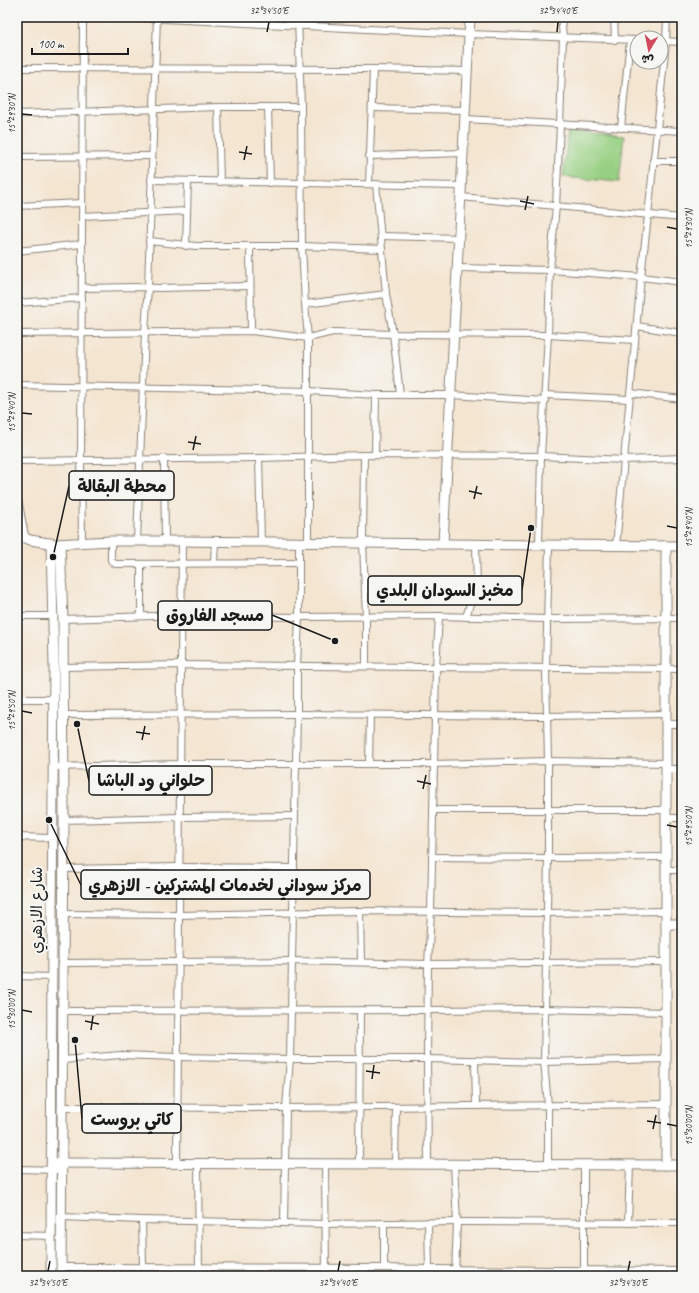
<svg xmlns="http://www.w3.org/2000/svg" width="699" height="1293" font-family="Caveat,'Playpen Sans Arabic',sans-serif">
  <style>
    .green { fill: #98d083; stroke: #5a7650 }
    .lines { fill: none; stroke-linecap: round; stroke-linejoin: round }
    .street-casing { stroke: #888076; stroke-width: 8 }
    .secondary-casing { stroke: #888076; stroke-width: 11 }
    .street { stroke: #fff; stroke-width: 6 }
    .secondary { stroke: #fff; stroke-width: 9 }
    .ticks { fill: none; stroke: #1c1c1c; stroke-width: 1.5 }
    .labels { text-anchor: middle; dominant-baseline: central; stroke-width: 4; stroke-linejoin: round; paint-order: stroke }
    .street-label { font-size: 16px; fill: #1c1c1c; stroke: #f6f6f2 }
    .leader { fill: none; stroke: #1c1c1c; stroke-width: 1.5 }
    .callout-dot { fill: #1c1c1c; stroke: #f6f6f2; stroke-width: 1.5 }
    .callout { fill: #f6f6f2; stroke: #1c1c1c; stroke-width: 1.5 }
    .callout-label { font-size: 17px; text-anchor: middle; font-weight: bold; fill: #1c1c1c }
    .neatline { fill: none; stroke: #1c1c1c; stroke-width: 1.5 }
    .ticks-label { font-size: 10px; text-anchor: middle; fill: #1c1c1c }
  </style>
  <rect width="100%" height="100%" fill="#f6f6f2"/>
  <filter id="ink" filterUnits="userSpaceOnUse"><feTurbulence type="fractalNoise" baseFrequency=".025" numOctaves="2"/><feDisplacementMap in="SourceGraphic" scale="8" xChannelSelector="R" yChannelSelector="G"/><feConvolveMatrix kernelMatrix="1 2 1 2 8 2 1 2 1" color-interpolation-filters="sRGB"/></filter>
  <filter id="wash" filterUnits="userSpaceOnUse"><feTurbulence type="fractalNoise" baseFrequency=".012" numOctaves="4" result="noise"/><feDisplacementMap in="SourceGraphic" scale="16" xChannelSelector="R" yChannelSelector="G"/><feGaussianBlur stdDeviation="0.9" result="paint"/><feColorMatrix in="noise" values="0 0 0 0 0 0 0 0 0 0 0 0 0 0 0 0 0 1.4 0 .05"/><feComposite in="paint" operator="in"/></filter>
  <g filter="url(#wash)">
    <rect width="100%" height="100%" fill="#f4e5d1"/>
    <path class="green" d="M 568,131 L 624,136 L 619,182 L 563,177 Z"/>
  </g>
  <g filter="url(#ink)">
    <g class="lines">
      <defs>
        <g id="street">
          <path d="M 125,17 L 469,34 L 637,40"/>
          <path d="M 298,17 L 301,107 L 302,246 L 305,304 L 308,338 L 308,542"/>
          <path d="M 614,17 L 615,40"/>
          <path d="M 661,41 L 682,42"/>
          <path d="M 17,68 L 373,69 L 467,71"/>
          <path d="M 218,107 L 220,182"/>
          <path d="M 268,107 L 270,183"/>
          <path d="M 372,108 L 465,110"/>
          <path d="M 17,114 L 218,107 L 301,107"/>
          <path d="M 465,119 L 682,131"/>
          <path d="M 621,128 L 630,40"/>
          <path d="M 369,156 L 463,153"/>
          <path d="M 17,157 L 152,156"/>
          <path d="M 653,161 L 682,161"/>
          <path d="M 151,180 L 461,186"/>
          <path d="M 369,184 L 373,69"/>
          <path d="M 376,184 L 386,294 L 393,334 L 400,394"/>
          <path d="M 461,197 L 682,218"/>
          <path d="M 17,206 L 82,203"/>
          <path d="M 82,216 L 187,211"/>
          <path d="M 381,236 L 459,238"/>
          <path d="M 149,241 L 196,246 L 302,246 L 382,249"/>
          <path d="M 186,246 L 188,181"/>
          <path d="M 250,247 L 251,331"/>
          <path d="M 17,251 L 82,244"/>
          <path d="M 457,268 L 550,270 L 641,277 L 682,282"/>
          <path d="M 82,288 L 135,287 L 159,288 L 250,286"/>
          <path d="M 17,303 L 82,298"/>
          <path d="M 305,304 L 386,294"/>
          <path d="M 637,326 L 682,333"/>
          <path d="M 17,334 L 251,331 L 308,338 L 333,332 L 393,334 L 548,335 L 635,340"/>
          <path d="M 17,385 L 309,391 L 376,395 L 451,395 L 545,401"/>
          <path d="M 630,393 L 682,399"/>
          <path d="M 545,395 L 629,399"/>
          <path d="M 364,455 L 363,543 L 366,617 L 366,666"/>
          <path d="M 375,455 L 376,395"/>
          <path d="M 164,458 L 165,541"/>
          <path d="M 259,458 L 261,542"/>
          <path d="M 17,461 L 259,458 L 364,455 L 541,456 L 624,460 L 682,458"/>
          <path d="M 111,541 L 111,560 L 115,564 L 299,563"/>
          <path d="M 137,541 L 145,332 L 148,287 L 157,17"/>
          <path d="M 82,542 L 81,460 L 83,17"/>
          <path d="M 539,545 L 541,456 L 548,335 L 550,270 L 556,206 L 560,125 L 563,37 L 561,17"/>
          <path d="M 616,546 L 641,277 L 648,216 L 666,42 L 667,17"/>
          <path d="M 214,563 L 215,541"/>
          <path d="M 141,564 L 141,616"/>
          <path d="M 17,616 L 54,616"/>
          <path d="M 466,617 L 471,601 L 477,592 L 476,544"/>
          <path d="M 63,619 L 182,615 L 299,617 L 439,616 L 548,619 L 682,618"/>
          <path d="M 63,667 L 181,665 L 682,669"/>
          <path d="M 17,699 L 54,699"/>
          <path d="M 64,715 L 297,714 L 547,716 L 666,714"/>
          <path d="M 666,724 L 682,724"/>
          <path d="M 369,764 L 370,714"/>
          <path d="M 53,767 L 180,764 L 434,764 L 548,761 L 666,763"/>
          <path d="M 666,769 L 682,769"/>
          <path d="M 433,810 L 666,810"/>
          <path d="M 666,818 L 682,818"/>
          <path d="M 64,820 L 180,817 L 295,816"/>
          <path d="M 17,837 L 52,838"/>
          <path d="M 432,857 L 548,858 L 666,857"/>
          <path d="M 64,869 L 179,867 L 294,868"/>
          <path d="M 667,870 L 682,870"/>
          <path d="M 360,911 L 361,962"/>
          <path d="M 63,914 L 179,915 L 360,911 L 546,913 L 666,911"/>
          <path d="M 64,963 L 292,961 L 428,964 L 666,962"/>
          <path d="M 17,976 L 52,977"/>
          <path d="M 63,1011 L 428,1010 L 545,1009 L 666,1012"/>
          <path d="M 63,1060 L 120,1055 L 177,1057 L 290,1059 L 427,1059 L 544,1062 L 666,1059"/>
          <path d="M 475,1060 L 476,1106"/>
          <path d="M 62,1107 L 286,1108 L 666,1104"/>
          <path d="M 177,1163 L 182,541"/>
          <path d="M 198,1163 L 199,1276"/>
          <path d="M 325,1164 L 326,1276"/>
          <path d="M 359,1164 L 360,1010"/>
          <path d="M 395,1164 L 396,1107"/>
          <path d="M 428,1164 L 427,1059 L 428,964 L 431,912 L 436,668 L 439,616"/>
          <path d="M 454,1164 L 457,1222 L 455,1276"/>
          <path d="M 548,1165 L 548,1105 L 544,1062 L 548,858 L 548,761 L 546,669 L 549,545"/>
          <path d="M 17,1169 L 61,1170"/>
          <path d="M 61,1217 L 142,1220 L 326,1224 L 457,1222 L 682,1223"/>
          <path d="M 142,1220 L 143,1267"/>
          <path d="M 428,1222 L 429,1269"/>
          <path d="M 284,1223 L 286,1108 L 290,1059 L 291,1010 L 297,714 L 297,666 L 299,617 L 299,542"/>
          <path d="M 384,1223 L 384,1268"/>
          <path d="M 628,1223 L 630,1165"/>
          <path d="M 17,1235 L 51,1236"/>
          <path d="M 61,1267 L 384,1268 L 429,1269 L 682,1271"/>
          <path d="M 584,1276 L 584,1165"/>
        </g>
        <g id="secondary">
          <path d="M 17,502 L 24,538"/>
          <path d="M 17,534 L 30,540 L 55,544 L 111,541 L 182,541 L 539,545 L 682,546"/>
          <path d="M 51,543 L 54,666 L 52,921 L 51,1276"/>
          <path d="M 60,544 L 63,619 L 64,820 L 61,1276"/>
          <path d="M 443,544 L 470,17"/>
          <path d="M 666,546 L 666,1165"/>
          <path d="M 666,924 L 682,924"/>
          <path d="M 55,1163 L 682,1165"/>
        </g>
      </defs>
      <use href="#street" class="street-casing"/>
      <use href="#secondary" class="secondary-casing"/>
      <use href="#street" class="street"/>
      <use href="#secondary" class="secondary"/>
    </g>
  </g>
  <path class="ticks" d="M 267,32 L 269,22M 557,32 L 558,22M 22,114 L 32,115M 239,152 L 252,154M 244,160 L 247,146M 520,201 L 534,204M 525,210 L 528,196M 667,227 L 677,229M 22,413 L 32,414M 188,442 L 201,444M 193,450 L 196,436M 469,491 L 482,494M 474,499 L 477,486M 667,526 L 677,528M 22,711 L 32,713M 136,732 L 150,734M 142,740 L 145,726M 417,781 L 431,784M 423,789 L 426,775M 667,825 L 677,827M 22,1010 L 32,1012M 85,1021 L 99,1024M 91,1030 L 93,1016M 366,1071 L 380,1073M 372,1079 L 374,1065M 647,1121 L 661,1123M 667,1124 L 677,1126M 653,1129 L 656,1115M 48,1271 L 50,1261M 338,1271 L 340,1261M 628,1271 L 630,1261"/>
  <g class="labels">
    <g class="street-label">
      <text transform="translate(37 910) rotate(-90)">شارع الازهري</text>
    </g>
  </g>
  <path class="leader" d="M53 557L69 486M531 528L522 590M335 641L272 615M77 724L89 781M49 820L81 885M75 1040L82 1119"/>
  <g class="callout-dot">
    <circle cx="53" cy="557" r="4"/>
    <circle cx="531" cy="528" r="4"/>
    <circle cx="335" cy="641" r="4"/>
    <circle cx="77" cy="724" r="4"/>
    <circle cx="49" cy="820" r="4"/>
    <circle cx="75" cy="1040" r="4"/>
  </g>
  <g class="callout">
    <rect x="69" y="471" width="105" height="29" rx="4"/>
    <rect x="368" y="576" width="154" height="29" rx="4"/>
    <rect x="158" y="601" width="114" height="29" rx="4"/>
    <rect x="89" y="766" width="123" height="29" rx="4"/>
    <rect x="81" y="870" width="289" height="29" rx="4"/>
    <rect x="82" y="1104" width="99" height="29" rx="4"/>
  </g>
  <g class="callout-label">
    <text x="122" y="492">محطة البقالة</text>
    <text x="445" y="596">مخبز السودان البلدي</text>
    <text x="215" y="621">مسجد الفاروق</text>
    <text x="151" y="786">حلواني ود الباشا</text>
    <text x="225" y="891">مركز سوداني لخدمات المشتركين - الازهري</text>
    <text x="132" y="1125">كاتي بروست</text>
  </g>
  <rect width="699" height="1293" fill="none" stroke="#f6f6f2" stroke-width="44"/>
  <g transform="translate(649 50) rotate(190)"><circle r="19" fill="#f6f6f2" stroke="#9f9f9c"/>
  <path d="M0-3L7 15L0 10L-7 15Z" fill="#d1495b"/>
  <text y="-6" font-size="11" font-weight="bold" text-anchor="middle" fill="#1c1c1c">ش</text>
  </g>
  <path d="M32 48v6h96v-6" fill="none" stroke="#1c1c1c" stroke-width="2"/>
  <text x="38" y="48" font-size="12" fill="#1c1c1c" stroke="#f6f6f2" stroke-width="3" paint-order="stroke">100 m</text>
  <rect x="22" y="22" width="655" height="1249" class="neatline"/>
  <g class="ticks-label">
    <text x="269" y="14">32°34'50"E</text>
    <text x="558" y="14">32°34'40"E</text>
    <text transform="translate(11 114) rotate(-90)" y="4">15°29'30"N</text>
    <text transform="translate(688 229) rotate(-90)" y="4">15°29'30"N</text>
    <text transform="translate(11 413) rotate(-90)" y="4">15°29'40"N</text>
    <text transform="translate(688 528) rotate(-90)" y="4">15°29'40"N</text>
    <text transform="translate(11 711) rotate(-90)" y="4">15°29'50"N</text>
    <text transform="translate(688 827) rotate(-90)" y="4">15°29'50"N</text>
    <text transform="translate(11 1010) rotate(-90)" y="4">15°30'00"N</text>
    <text transform="translate(688 1126) rotate(-90)" y="4">15°30'00"N</text>
    <text x="48" y="1286">32°34'50"E</text>
    <text x="338" y="1286">32°34'40"E</text>
    <text x="628" y="1286">32°34'30"E</text>
  </g>
</svg>
